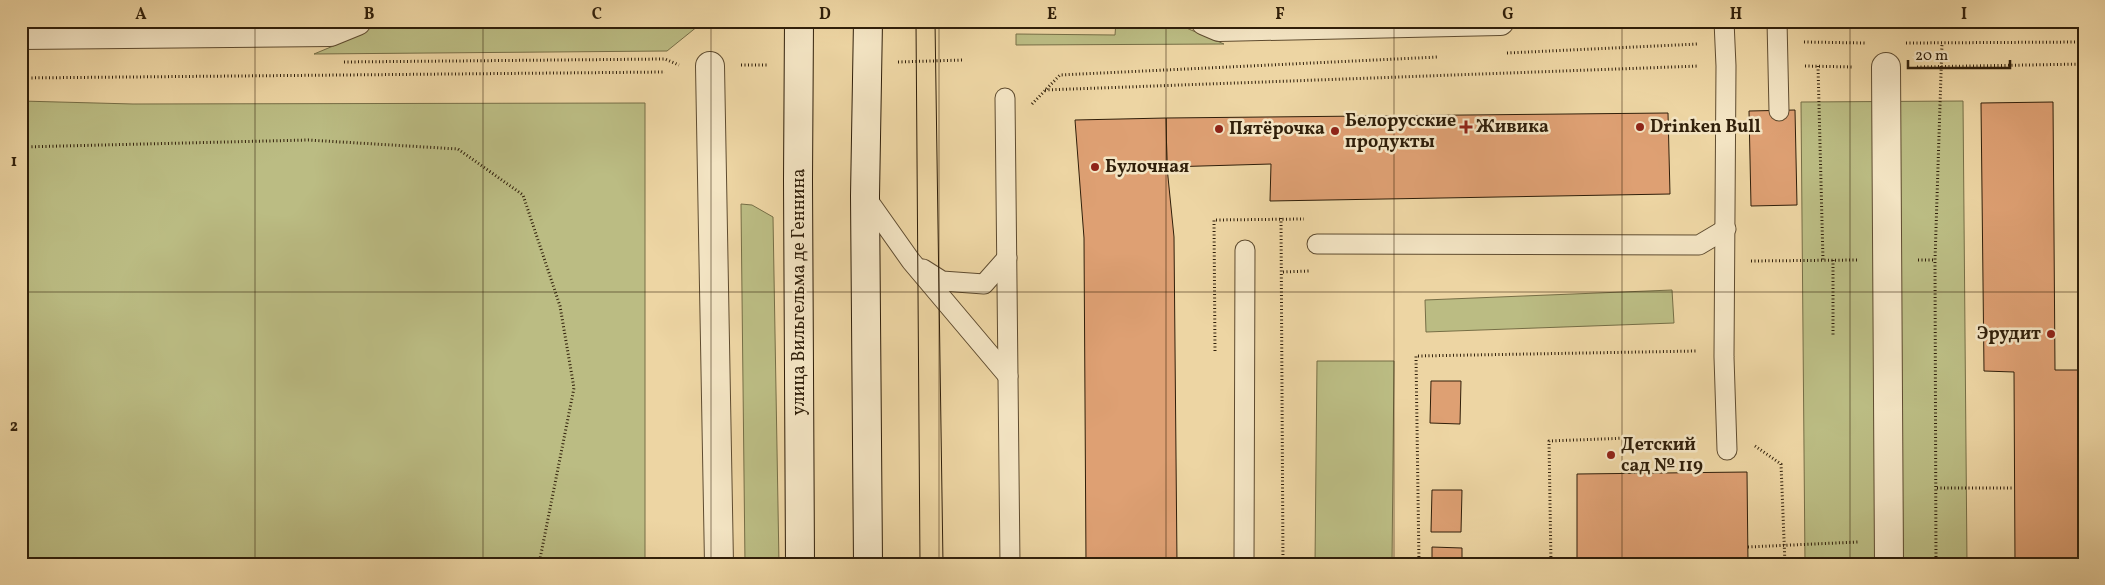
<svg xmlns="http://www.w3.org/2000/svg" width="2105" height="585" font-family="Vollkorn,serif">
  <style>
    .green { fill: #bbbc83; stroke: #766e46 }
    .building { fill: #dea073; stroke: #301f0a }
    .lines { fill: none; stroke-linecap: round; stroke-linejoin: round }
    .lane-casing { stroke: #5f4c30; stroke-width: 21 }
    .street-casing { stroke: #5f4c30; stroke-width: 30 }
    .secondary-casing { stroke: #301f0a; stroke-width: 30 }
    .path { stroke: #301f0a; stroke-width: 3; stroke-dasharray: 1 2.5; stroke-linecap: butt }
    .lane { stroke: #f3e4c3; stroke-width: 19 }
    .street { stroke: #f3e4c3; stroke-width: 28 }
    .secondary { stroke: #f3e4c3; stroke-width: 28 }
    .tram { stroke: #301f0a; stroke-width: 1 }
    .grid { fill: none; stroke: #301f0a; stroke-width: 1; stroke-opacity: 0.55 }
    .poi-dot { fill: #8f2418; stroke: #f3e4c3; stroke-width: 2 }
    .labels { text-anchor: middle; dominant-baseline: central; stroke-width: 5; stroke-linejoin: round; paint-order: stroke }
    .poi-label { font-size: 18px; font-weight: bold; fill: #301f0a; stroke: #f3e4c3; text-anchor: start }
    .street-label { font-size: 18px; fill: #301f0a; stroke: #f3e4c3 }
    .neatline { fill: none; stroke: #301f0a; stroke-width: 2 }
    .grid-label { font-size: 16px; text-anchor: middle; font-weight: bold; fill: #301f0a }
  </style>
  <rect width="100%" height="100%" fill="#edd5a3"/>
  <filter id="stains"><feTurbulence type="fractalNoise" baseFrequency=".004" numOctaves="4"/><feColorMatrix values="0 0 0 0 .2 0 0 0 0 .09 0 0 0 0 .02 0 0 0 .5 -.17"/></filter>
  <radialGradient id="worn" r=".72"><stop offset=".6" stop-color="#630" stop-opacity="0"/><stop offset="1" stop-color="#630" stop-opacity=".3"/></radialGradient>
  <g class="green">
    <path d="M 376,21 L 698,21 L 698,26 L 667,51 L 314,54 L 362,34 Z"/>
    <path d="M 1116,21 L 1177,21 L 1184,27 L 1224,44 L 1016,45 L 1016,34 L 1115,35 Z"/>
    <path d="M 21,101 L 133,104 L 645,103 L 645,564 L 21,564 Z"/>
    <path d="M 1963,101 L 1967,564 L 1805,564 L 1801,102 Z"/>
    <path d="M 741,204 L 752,205 L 773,217 L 779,564 L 745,564 Z"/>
    <path d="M 1672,290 L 1674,323 L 1426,332 L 1425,300 Z"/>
    <path d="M 1317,361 L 1394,361 L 1392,564 L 1315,564 Z"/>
  </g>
  <g class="building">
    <path d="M 2053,102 L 2055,370 L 2084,370 L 2084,564 L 2015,564 L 2014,372 L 1984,371 L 1981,103 Z"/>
    <path d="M 1795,110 L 1797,205 L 1751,206 L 1749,111 Z"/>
    <path d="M 1668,113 L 1670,194 L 1270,201 L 1271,164 L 1167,167 L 1166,118 Z"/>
    <path d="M 1166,118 L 1167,167 L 1174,237 L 1177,564 L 1086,564 L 1084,238 L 1075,120 Z"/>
    <path d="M 1431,381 L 1461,381 L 1460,424 L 1430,423 Z"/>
    <path d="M 1747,472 L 1748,564 L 1577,564 L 1577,474 Z"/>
    <path d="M 1432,490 L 1462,490 L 1461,532 L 1431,532 Z"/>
    <path d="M 1432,547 L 1462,548 L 1462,564 L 1432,564 Z"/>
  </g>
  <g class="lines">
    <defs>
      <g id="lane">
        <path d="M 1724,21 L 1726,66 L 1724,357 L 1727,450"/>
        <path d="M 1777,21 L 1779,111"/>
        <path d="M 1005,98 L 1010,564"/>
        <path d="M 865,196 L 911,261 L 1008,376"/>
        <path d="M 1317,244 L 1699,245 L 1726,229"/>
        <path d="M 923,269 L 942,281 L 984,284 L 1007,258"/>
        <path d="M 1244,564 L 1245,250"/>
      </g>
      <g id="street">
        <path d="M 1205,21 L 1219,27 L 1500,21"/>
        <path d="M 21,35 L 330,32 L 357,21"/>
        <path d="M 710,66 L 719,564"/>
        <path d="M 1886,67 L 1889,564"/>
      </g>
      <g id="secondary">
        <path d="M 799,21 L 798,180 L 800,564"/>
        <path d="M 868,564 L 865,196 L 868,21"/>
      </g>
    </defs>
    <use href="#lane" class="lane-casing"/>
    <use href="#street" class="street-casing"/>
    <use href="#secondary" class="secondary-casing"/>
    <g class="path">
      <path d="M 1804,42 L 1865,43"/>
      <path d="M 1906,43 L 2084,42"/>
      <path d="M 1507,53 L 1698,44"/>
      <path d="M 344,62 L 665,59 L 679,65"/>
      <path d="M 898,62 L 963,60"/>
      <path d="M 741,65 L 767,65"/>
      <path d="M 1805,66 L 1854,67"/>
      <path d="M 1818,66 L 1823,260"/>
      <path d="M 1917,67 L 2084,64"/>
      <path d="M 21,78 L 665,72"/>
      <path d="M 1045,90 L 1699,66"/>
      <path d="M 1032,104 L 1060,75 L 1438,57"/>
      <path d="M 21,147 L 308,140 L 458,149 L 523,195 L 560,306 L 574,388 L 539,564"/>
      <path d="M 1281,218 L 1283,564"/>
      <path d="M 1833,260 L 1833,336"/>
      <path d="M 1918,260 L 1935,260"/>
      <path d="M 1751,261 L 1857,260"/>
      <path d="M 1283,272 L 1309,271"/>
      <path d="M 1215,351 L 1214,220 L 1304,219"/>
      <path d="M 1755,446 L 1781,464 L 1785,564"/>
      <path d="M 1937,488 L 2014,488"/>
      <path d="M 1748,547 L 1858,542"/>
      <path d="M 1419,564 L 1416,356 L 1697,351"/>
      <path d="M 1551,564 L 1549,441 L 1628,438"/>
      <path d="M 1936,564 L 1935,260 L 1942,43"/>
    </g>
    <use href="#lane" class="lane"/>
    <use href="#street" class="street"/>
    <use href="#secondary" class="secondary"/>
    <g class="tram">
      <path d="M 916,21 L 920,564"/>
      <path d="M 935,21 L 943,564"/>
    </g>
  </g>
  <path class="grid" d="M 255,21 L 255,564M 483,21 L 483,564M 711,21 L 711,564M 939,21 L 939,564M 1166,21 L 1166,564M 1394,21 L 1394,564M 1622,21 L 1622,564M 1850,21 L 1850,564M 21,292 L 2084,292"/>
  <g class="poi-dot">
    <path d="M1463.5 119.5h5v5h5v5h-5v5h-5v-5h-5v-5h5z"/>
    <circle cx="1640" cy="127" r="5"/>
    <circle cx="1219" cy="129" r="5"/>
    <circle cx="1335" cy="131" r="5"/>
    <circle cx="1095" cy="167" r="5"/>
    <circle cx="2051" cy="334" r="5"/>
    <circle cx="1611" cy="455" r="5"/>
  </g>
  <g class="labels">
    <g class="poi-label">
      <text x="1345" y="121">Белорусские<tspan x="1345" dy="21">продукты</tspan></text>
      <text x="1476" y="127">Живика</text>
      <text x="1650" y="127">Drinken Bull</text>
      <text x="1229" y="129">Пятёрочка</text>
      <text x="1105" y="167">Булочная</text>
      <text x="2041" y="334" text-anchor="end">Эрудит</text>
      <text x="1621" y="445">Детский<tspan x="1621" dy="21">сад № 119</tspan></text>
    </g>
    <g class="street-label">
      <text transform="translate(799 292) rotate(-90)">улица Вильгельма де Геннина</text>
    </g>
  </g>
  <rect width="2105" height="585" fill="none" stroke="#edd5a3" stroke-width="55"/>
  <path d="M1908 60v8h102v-8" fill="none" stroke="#301f0a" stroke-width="2.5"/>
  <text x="1915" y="60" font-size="15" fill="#301f0a" stroke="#f3e4c3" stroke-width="4" paint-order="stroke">20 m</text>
  <rect x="28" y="28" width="2050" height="530" class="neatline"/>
  <g class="grid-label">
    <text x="141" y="19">A</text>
    <text x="369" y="19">B</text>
    <text x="597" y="19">C</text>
    <text x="825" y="19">D</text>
    <text x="1052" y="19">E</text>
    <text x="1280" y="19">F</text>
    <text x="1508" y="19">G</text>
    <text x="1736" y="19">H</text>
    <text x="1964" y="19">I</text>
    <text x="14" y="166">1</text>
    <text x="14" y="431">2</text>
  </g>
  <rect width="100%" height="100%" filter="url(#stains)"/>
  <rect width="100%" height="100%" fill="url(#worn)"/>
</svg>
